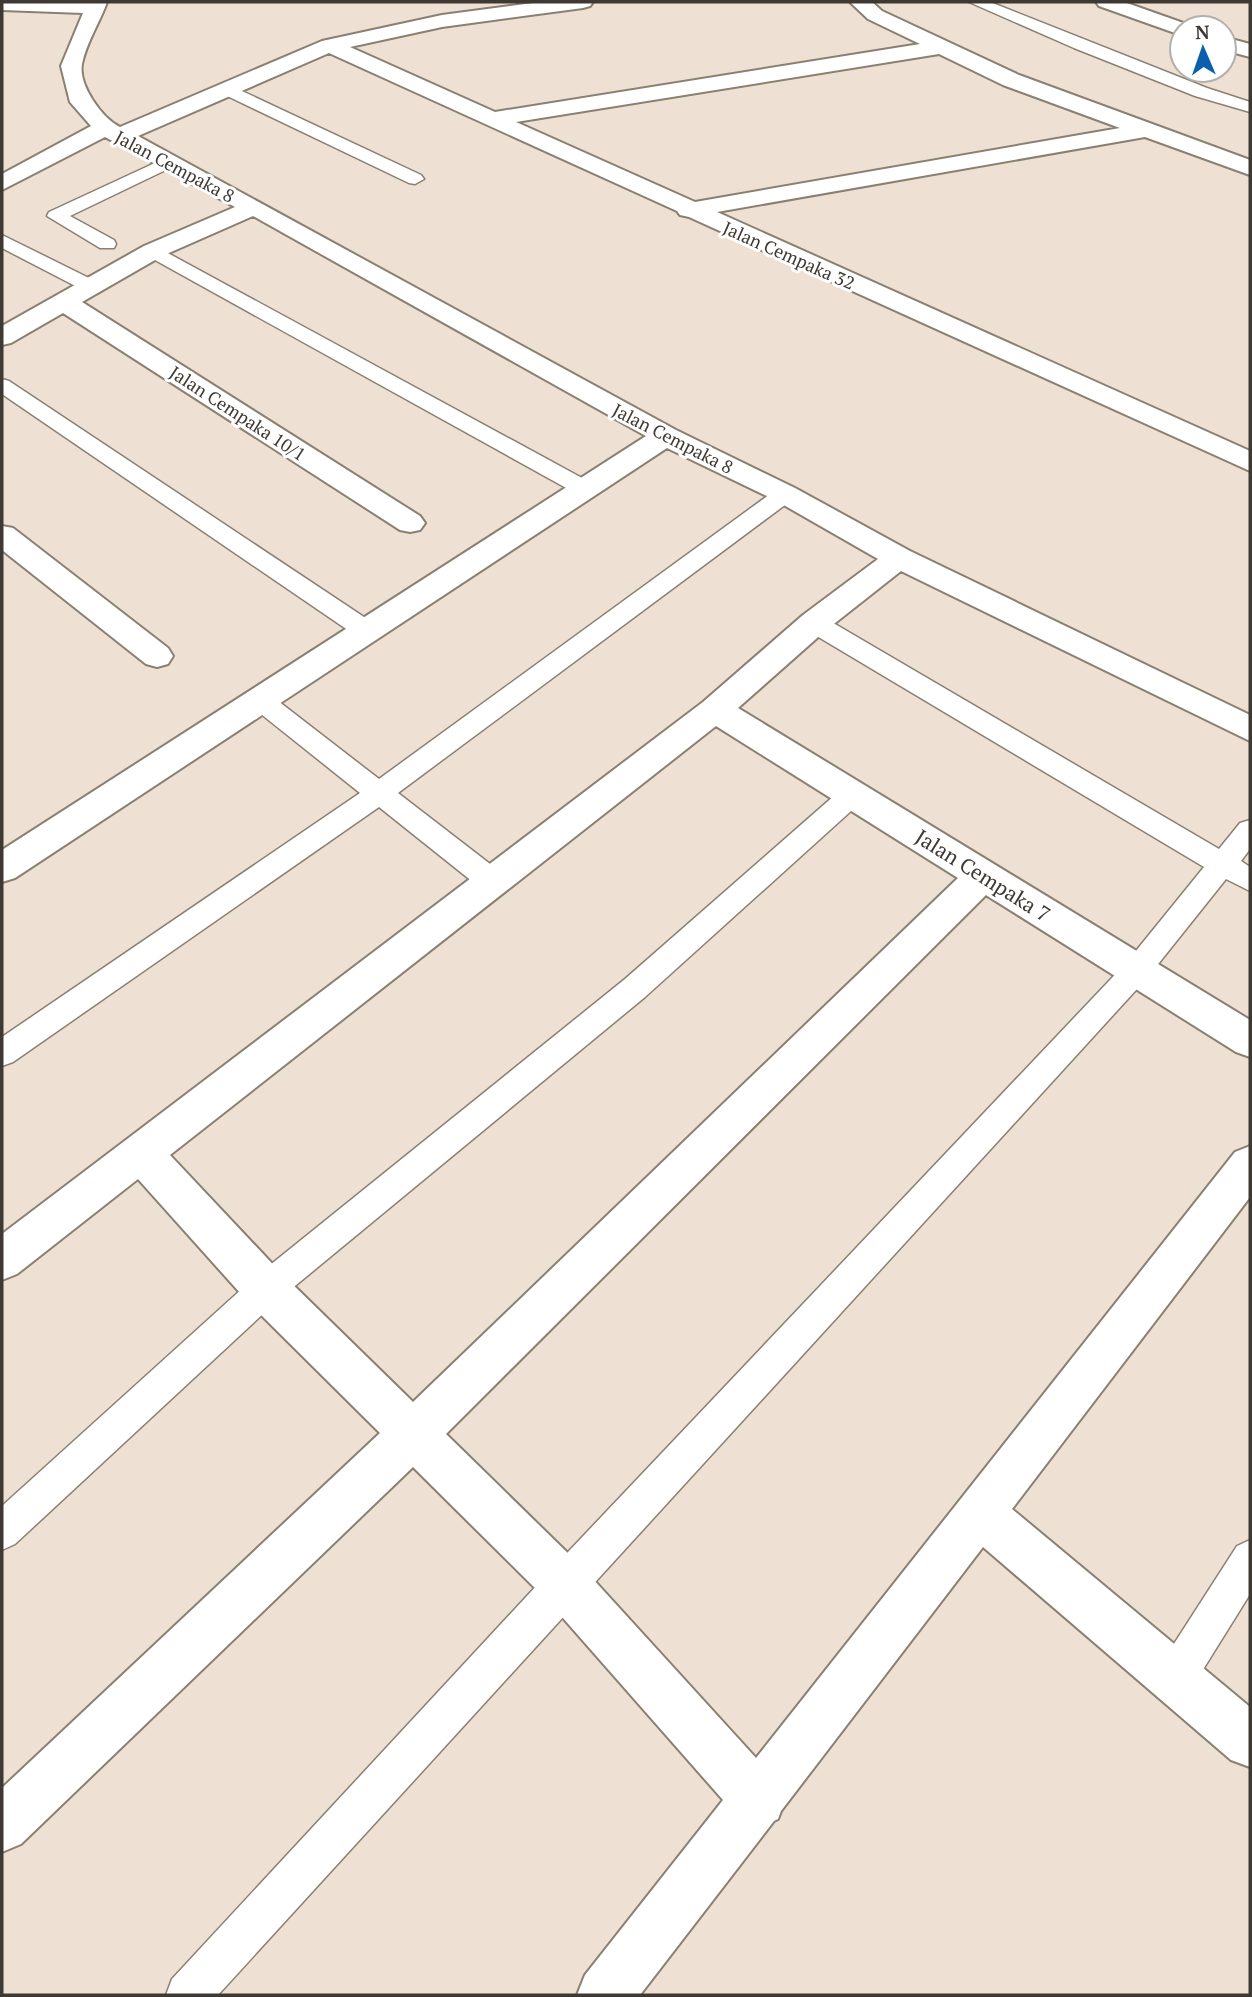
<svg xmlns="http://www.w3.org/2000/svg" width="1252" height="1997" font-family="'PT Serif',serif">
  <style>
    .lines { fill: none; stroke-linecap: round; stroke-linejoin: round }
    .service-casing { stroke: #8a8072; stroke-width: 3 }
    .minor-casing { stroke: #8a8072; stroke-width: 4 }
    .service { fill: #fff; fill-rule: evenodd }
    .minor { fill: #fff; fill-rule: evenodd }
    .labels { text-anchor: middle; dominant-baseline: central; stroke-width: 6; stroke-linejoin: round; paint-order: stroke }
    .far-street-label { font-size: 18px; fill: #3e3933; stroke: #fff }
    .street-label { font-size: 21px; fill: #3e3933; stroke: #fff }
  </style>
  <rect width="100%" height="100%" fill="#eee1d3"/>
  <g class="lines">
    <defs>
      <g id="service">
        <path d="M 969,2 L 990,2 L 1207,88 L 1250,102 L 1250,112 L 1195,96 L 1074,48 Z"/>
        <path d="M 227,84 L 421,175 L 424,179 L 415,184 L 409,183 L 221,93 L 219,89 Z"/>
        <path d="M 170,156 L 176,157 L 179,161 L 176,165 L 70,216 L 114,240 L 116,244 L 114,248 L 100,248 L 47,216 L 49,212 Z"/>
        <path d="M 2,235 L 99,283 L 102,287 L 99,291 L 85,291 L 2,248 Z"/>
        <path d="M 153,245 L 593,484 L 596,489 L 593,494 L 577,494 L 146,255 L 144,251 Z"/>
        <path d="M 2,379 L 9,381 L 376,625 L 379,631 L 376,637 L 367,639 L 358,637 L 2,394 Z"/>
        <path d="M 785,487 L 793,489 L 796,494 L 793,499 L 398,793 L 503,874 L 507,882 L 503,890 L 493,893 L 483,890 L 379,807 L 13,1062 L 2,1066 L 2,1037 L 360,793 L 251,706 L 247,700 L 251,694 L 260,691 L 269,694 L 379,779 L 777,489 Z"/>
        <path d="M 814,615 L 823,617 L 1219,849 L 1240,823 L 1250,820 L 1250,849 L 1241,861 L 1250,867 L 1250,891 L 1226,879 L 1147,978 L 218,1995 L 166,1995 L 172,1979 L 551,1570 L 1127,962 L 1204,867 L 805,629 L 802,623 L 805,617 Z"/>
        <path d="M 852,785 L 861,788 L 865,795 L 861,802 L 645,997 L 278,1300 L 15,1544 L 2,1550 L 2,1506 L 254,1278 L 625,979 L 843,788 Z"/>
        <path d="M 1250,1540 L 1250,1594 L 1189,1692 L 1175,1698 L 1161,1692 L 1155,1678 L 1161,1664 L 1237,1546 Z"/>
      </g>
      <g id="minor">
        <path d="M 2,2 L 107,2 C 100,22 86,43 82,64 C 78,85 102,118 120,127 L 322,41 L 442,15 L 541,2 L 593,2 L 590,6 L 583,8 L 442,27 L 350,47 L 495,112 L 920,44 L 868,19 L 850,2 L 872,2 L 882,11 L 1019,75 L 1250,160 L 1250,175 L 1145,137 L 717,212 L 1250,451 L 1250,471 L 689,217 L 680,215 L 677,211 L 329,53 L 138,136 L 676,430 L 795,488 L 910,551 L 1250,715 L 1250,741 L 901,571 L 825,631 L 738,708 L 1250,1020 L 1250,1057 L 1236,1052 L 986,895 L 446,1434 L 582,1567 L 756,1758 L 1235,1152 L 1250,1146 L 1250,1197 L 1012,1509 L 1250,1707 L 1250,1767 L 1231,1760 L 983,1547 L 781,1811 L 778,1819 L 774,1821 L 640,1995 L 577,1995 L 585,1975 L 723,1800 L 548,1601 L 413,1467 L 21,1844 L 2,1852 L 2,1788 L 380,1433 L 250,1304 L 138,1179 L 17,1274 L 2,1280 L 2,1234 L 703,702 L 803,615 L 878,559 L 775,500 L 667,448 L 15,878 L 2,882 L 2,850 L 646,436 L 253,216 L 162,256 L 82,302 L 420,516 L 425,523 L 420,530 L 410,532 L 400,530 L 63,313 L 11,343 L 2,345 L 2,326 L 144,246 L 235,207 L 105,137 L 2,190 L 2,174 L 91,126 L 70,102 L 61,66 L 83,13 L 2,10 ZM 939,54 L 1003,85 L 1120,128 L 695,202 L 516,122 ZM 716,726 L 958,878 L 413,1402 L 282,1274 L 170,1155 Z"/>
        <path d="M 1096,2 L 1124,2 L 1189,25 L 1191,28 L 1182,28 L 1182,35 L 1175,33 L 1099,6 Z"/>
        <path d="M 1224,37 L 1250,44 L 1250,57 L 1224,50 Z"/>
        <path d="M 2,526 L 13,528 L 168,648 L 173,656 L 168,664 L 157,667 L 146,664 L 2,550 Z"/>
      </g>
    </defs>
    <use href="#service" class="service-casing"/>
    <use href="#minor" class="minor-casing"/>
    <use href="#service" class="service"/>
    <use href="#minor" class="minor"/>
  </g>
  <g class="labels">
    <g class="far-street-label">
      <text transform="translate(175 166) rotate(28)">Jalan Cempaka 8</text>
      <text transform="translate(789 255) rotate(24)">Jalan Cempaka 32</text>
      <text transform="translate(238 413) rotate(33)">Jalan Cempaka 10/1</text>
      <text transform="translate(673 438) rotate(27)">Jalan Cempaka 8</text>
    </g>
    <g class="street-label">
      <text transform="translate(983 875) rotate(32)">Jalan Cempaka 7</text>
    </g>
  </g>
  <rect width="1252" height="1997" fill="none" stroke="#3e3933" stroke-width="7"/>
  <g transform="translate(1203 49) rotate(358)"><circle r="33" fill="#ffffff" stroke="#b2b0ad" stroke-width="2"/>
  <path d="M0-5L12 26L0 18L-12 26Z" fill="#0b60ae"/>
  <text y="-10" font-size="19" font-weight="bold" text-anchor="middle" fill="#3e3933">N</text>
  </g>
</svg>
